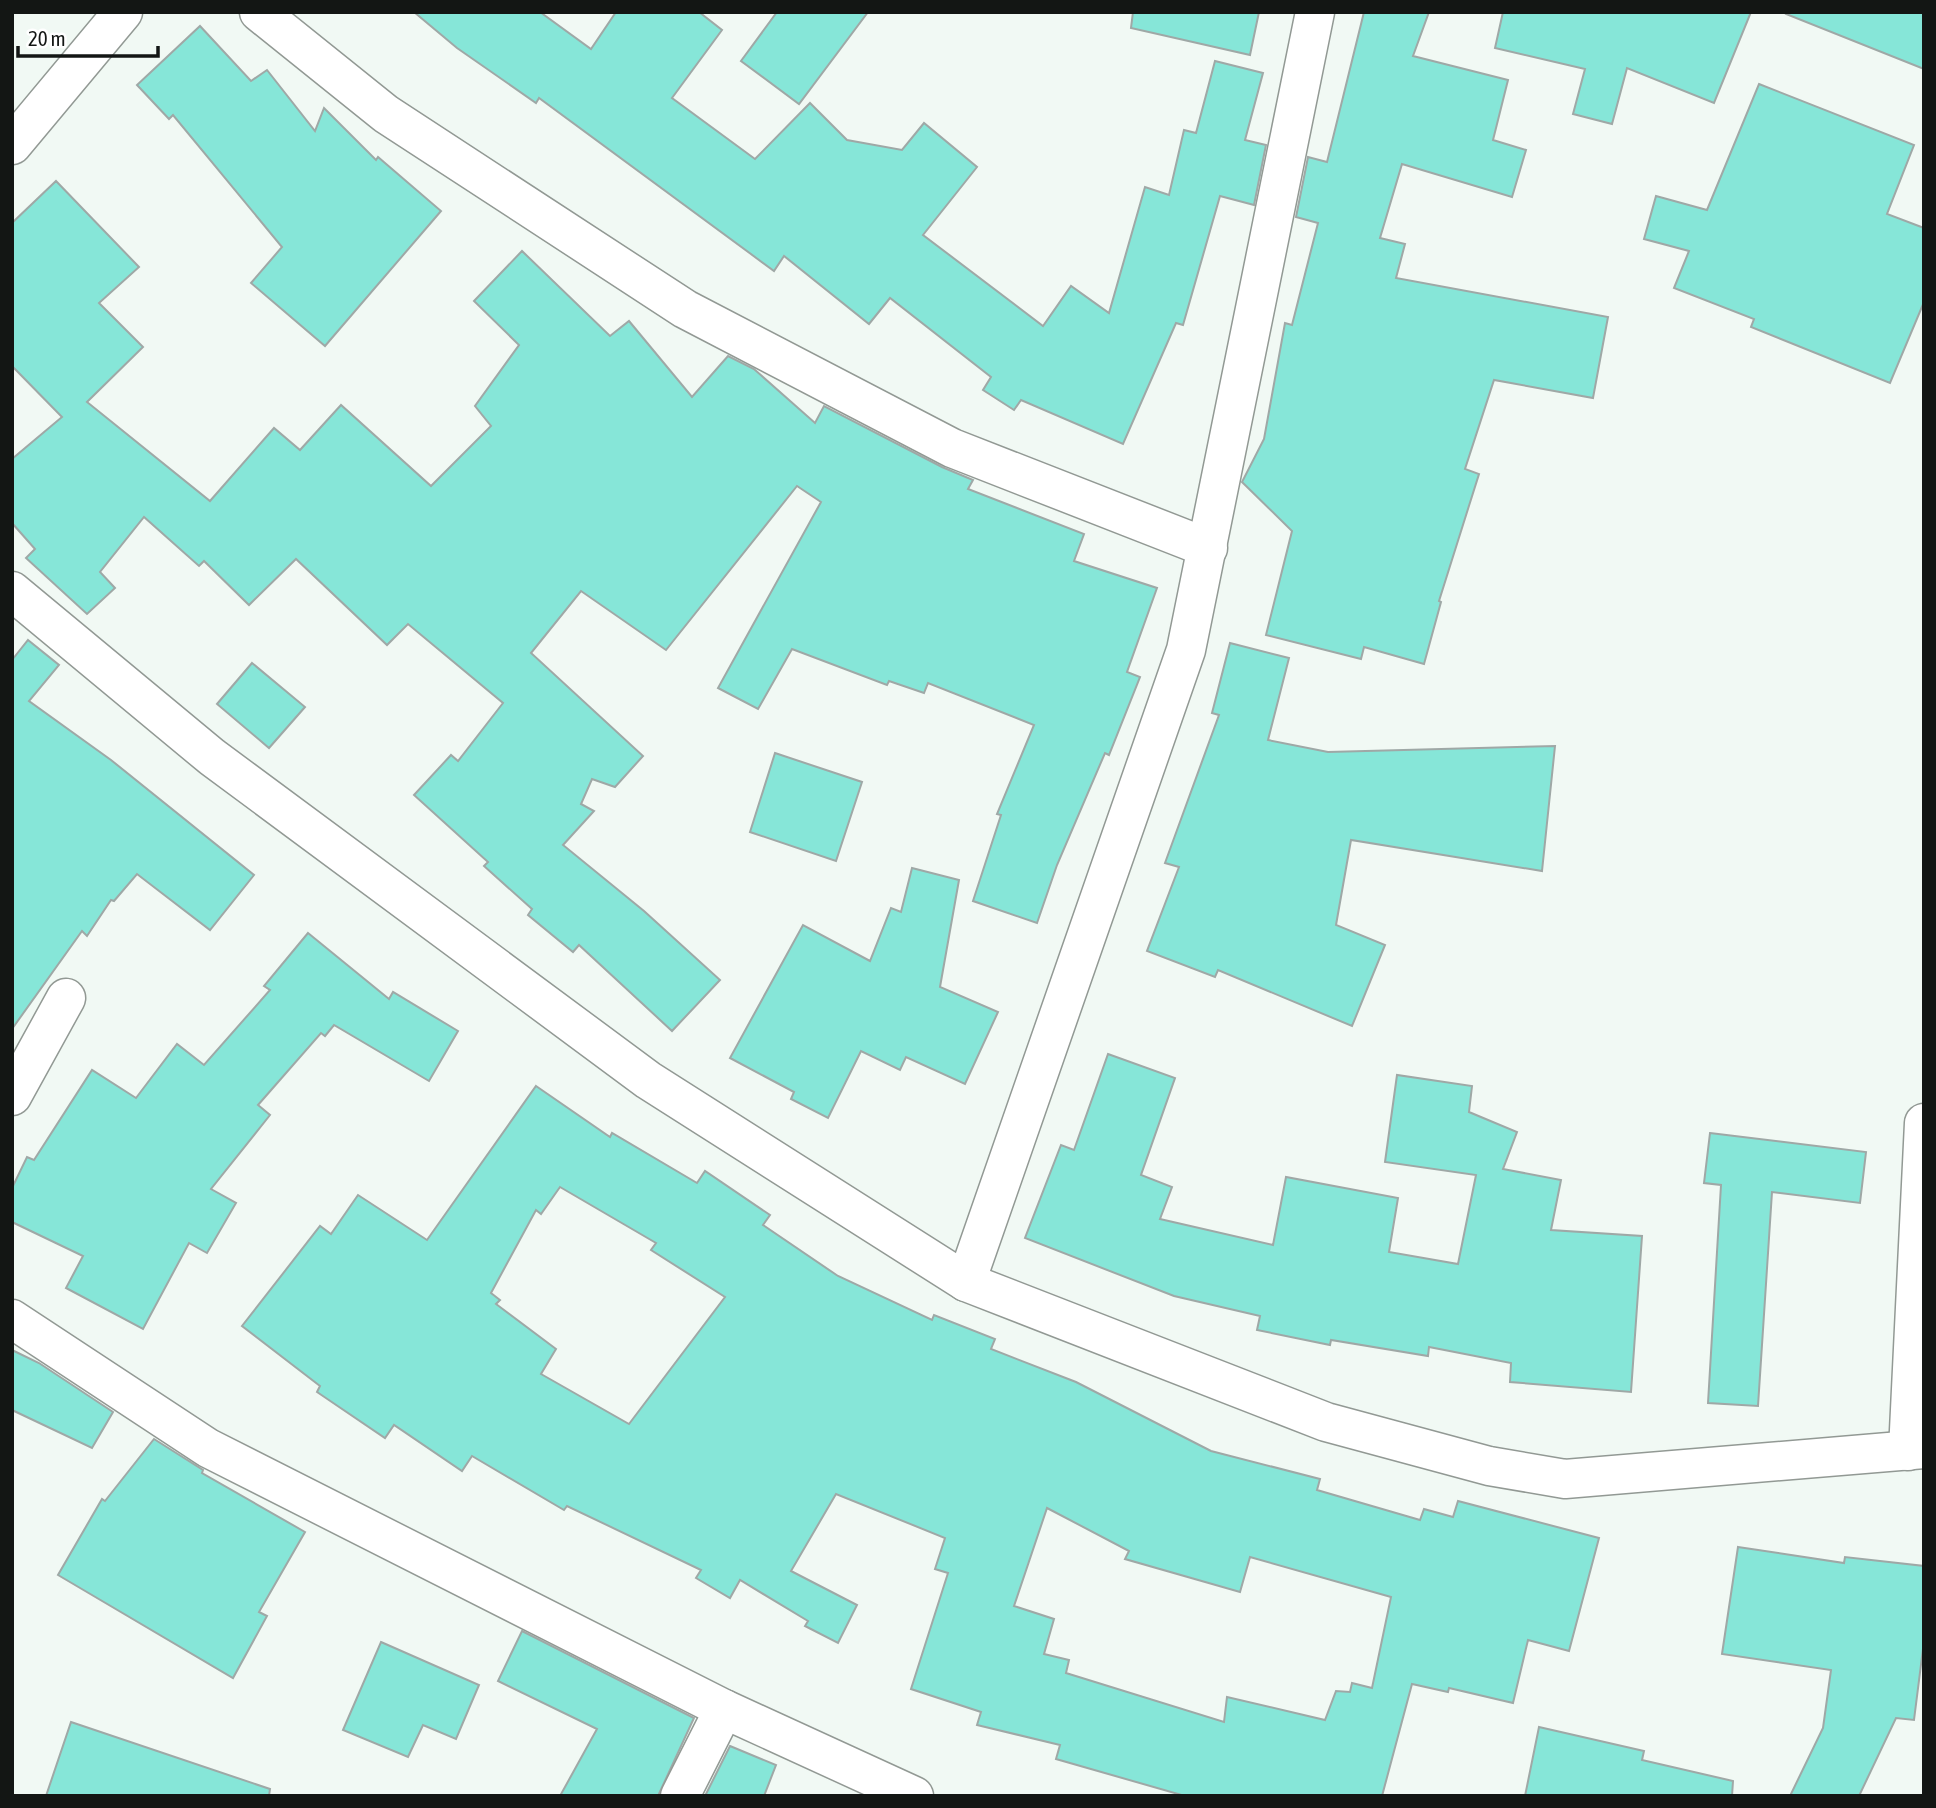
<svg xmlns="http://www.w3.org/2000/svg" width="1936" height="1808" font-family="'Asap Condensed',sans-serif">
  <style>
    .building { fill: #86e6d8; stroke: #9fa8a6; stroke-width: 2; fill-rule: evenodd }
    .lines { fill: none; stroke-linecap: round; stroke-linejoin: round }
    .minor-casing { stroke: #929994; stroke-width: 41 }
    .minor { stroke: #fff; stroke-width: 38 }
  </style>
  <rect width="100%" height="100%" fill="#f1f9f4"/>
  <g class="building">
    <path d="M 414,12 L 540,12 L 591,49 L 616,12 L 699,12 L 722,30 L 672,98 L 755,159 L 810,103 L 847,140 L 902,150 L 924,123 L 977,167 L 923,235 L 1043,326 L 1071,286 L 1109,313 L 1145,187 L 1169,195 L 1184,130 L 1196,133 L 1215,61 L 1263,73 L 1245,140 L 1266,145 L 1254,205 L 1220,196 L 1183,325 L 1176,323 L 1123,444 L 1021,400 L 1014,410 L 983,390 L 991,377 L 890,298 L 869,324 L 784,256 L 774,271 L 539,98 L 536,103 L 457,48 Z"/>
    <path d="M 777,12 L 868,12 L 799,104 L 741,61 Z"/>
    <path d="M 1133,12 L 1259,12 L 1250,55 L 1131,28 Z"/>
    <path d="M 1364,12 L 1429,12 L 1413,56 L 1508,80 L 1493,140 L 1526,150 L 1512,197 L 1402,164 L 1380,238 L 1405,244 L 1396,278 L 1608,317 L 1593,398 L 1494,380 L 1465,469 L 1479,474 L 1439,601 L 1441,602 L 1424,664 L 1364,647 L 1361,659 L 1266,635 L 1292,531 L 1242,482 L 1264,439 L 1285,323 L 1292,325 L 1318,223 L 1296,217 L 1308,157 L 1327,162 Z"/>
    <path d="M 1503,12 L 1751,12 L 1714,103 L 1627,68 L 1612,124 L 1573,114 L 1585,69 L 1495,48 Z"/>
    <path d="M 1787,12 L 1924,12 L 1924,69 L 1786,14 Z"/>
    <path d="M 200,26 L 251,81 L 267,70 L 315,131 L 324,108 L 376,160 L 378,157 L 441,211 L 325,346 L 251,283 L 282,247 L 173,115 L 169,119 L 137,85 Z"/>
    <path d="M 1759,84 L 1914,145 L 1887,214 L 1924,228 L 1924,302 L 1890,383 L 1751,327 L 1754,319 L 1674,288 L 1689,251 L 1644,239 L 1656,196 L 1707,210 Z"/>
    <path d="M 56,181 L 139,267 L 99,303 L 143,347 L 87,402 L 210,501 L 274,428 L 300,450 L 341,405 L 431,486 L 491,426 L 475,406 L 519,345 L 474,301 L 522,251 L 610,336 L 629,321 L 692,397 L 728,356 L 754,369 L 815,423 L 824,406 L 942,467 L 973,480 L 968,489 L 1084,534 L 1074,561 L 1157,588 L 1127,672 L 1140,677 L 1109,755 L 1105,753 L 1057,865 L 1037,923 L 973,901 L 1001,815 L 997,814 L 1034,725 L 928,683 L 924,693 L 889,681 L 887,685 L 792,649 L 758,709 L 718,688 L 821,502 L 797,486 L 666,650 L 581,591 L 531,653 L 643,756 L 615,787 L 592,779 L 581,804 L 594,811 L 563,845 L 644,911 L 720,980 L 672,1031 L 579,945 L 573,952 L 528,915 L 532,909 L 484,866 L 488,862 L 414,795 L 451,755 L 458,761 L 503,703 L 408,624 L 387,645 L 296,559 L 249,605 L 204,561 L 199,566 L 144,517 L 100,572 L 115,588 L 87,614 L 26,558 L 35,549 L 12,523 L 12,459 L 62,417 L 12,366 L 12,223 Z"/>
    <path d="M 28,640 L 59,665 L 29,701 L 111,760 L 254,875 L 210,930 L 137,874 L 114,901 L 111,900 L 87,936 L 82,931 L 12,1029 L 12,660 Z"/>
    <path d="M 1230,643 L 1289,658 L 1268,740 L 1328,752 L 1555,746 L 1542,871 L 1351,840 L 1336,925 L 1385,945 L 1352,1026 L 1218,970 L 1215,977 L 1147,951 L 1179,867 L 1165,863 L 1219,715 L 1212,713 Z"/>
    <path d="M 252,663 L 305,707 L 269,748 L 217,704 Z"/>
    <path d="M 775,753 L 862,782 L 836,861 L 750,832 Z"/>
    <path d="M 912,868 L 959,880 L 940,987 L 998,1012 L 965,1084 L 906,1057 L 900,1070 L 861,1051 L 828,1118 L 791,1099 L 794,1092 L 730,1058 L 803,925 L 870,961 L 891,908 L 901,912 Z"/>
    <path d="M 308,933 L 389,999 L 393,992 L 458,1031 L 429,1081 L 334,1025 L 325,1036 L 321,1033 L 258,1105 L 270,1115 L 211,1189 L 236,1203 L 207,1253 L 189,1243 L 143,1329 L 66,1288 L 83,1256 L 12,1222 L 12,1188 L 27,1157 L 34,1160 L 92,1070 L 136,1098 L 177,1044 L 204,1065 L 270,990 L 264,986 Z"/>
    <path d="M 1108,1054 L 1175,1078 L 1141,1175 L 1172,1187 L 1160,1219 L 1273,1245 L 1286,1177 L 1398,1198 L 1389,1252 L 1458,1264 L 1476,1175 L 1385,1162 L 1397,1075 L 1472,1086 L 1469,1112 L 1517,1132 L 1503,1169 L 1561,1180 L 1551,1230 L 1642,1236 L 1631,1392 L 1510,1382 L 1511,1363 L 1429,1347 L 1428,1356 L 1331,1340 L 1330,1345 L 1257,1330 L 1260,1316 L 1174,1296 L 1025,1238 L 1061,1145 L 1074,1150 Z"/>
    <path d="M 536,1086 L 610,1137 L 612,1133 L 697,1183 L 705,1171 L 770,1215 L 763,1225 L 838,1276 L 932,1320 L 934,1315 L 995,1339 L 991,1349 L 1076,1382 L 1211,1451 L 1320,1479 L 1317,1490 L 1420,1520 L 1424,1509 L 1453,1517 L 1458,1501 L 1599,1538 L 1569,1651 L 1528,1640 L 1513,1703 L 1449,1688 L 1448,1692 L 1412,1684 L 1382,1796 L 1185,1796 L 1056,1759 L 1060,1745 L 977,1725 L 981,1712 L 911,1689 L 948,1573 L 935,1569 L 945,1538 L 836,1494 L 791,1571 L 857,1605 L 838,1643 L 805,1626 L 808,1621 L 740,1580 L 730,1598 L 696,1578 L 701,1570 L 567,1506 L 564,1510 L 472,1456 L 462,1471 L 394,1425 L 385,1438 L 317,1392 L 320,1386 L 242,1326 L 320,1226 L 331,1234 L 358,1195 L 427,1240 ZM 560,1187 L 656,1243 L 651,1250 L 725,1297 L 629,1424 L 541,1374 L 556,1349 L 496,1304 L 500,1300 L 491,1293 L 536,1210 L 541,1214 ZM 1047,1508 L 1129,1551 L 1125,1559 L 1240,1592 L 1250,1557 L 1391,1597 L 1372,1688 L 1352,1683 L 1350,1692 L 1336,1691 L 1325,1720 L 1227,1697 L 1224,1722 L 1066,1673 L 1069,1660 L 1044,1654 L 1054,1619 L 1014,1606 Z"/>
    <path d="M 1710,1133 L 1866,1152 L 1860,1203 L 1772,1192 L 1758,1406 L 1708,1403 L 1721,1185 L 1704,1183 Z"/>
    <path d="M 12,1350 L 39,1363 L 113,1412 L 92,1448 L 12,1410 Z"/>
    <path d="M 154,1439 L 203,1470 L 202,1473 L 305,1532 L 259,1612 L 267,1616 L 233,1678 L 58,1575 L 102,1499 L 105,1501 Z"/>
    <path d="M 1738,1547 L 1844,1563 L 1845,1557 L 1924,1566 L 1924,1641 L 1914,1720 L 1896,1718 L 1859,1796 L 1790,1796 L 1823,1728 L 1831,1670 L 1722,1654 Z"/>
    <path d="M 522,1631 L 694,1718 L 658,1796 L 560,1796 L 597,1729 L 498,1681 Z"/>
    <path d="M 381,1642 L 479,1685 L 456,1739 L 423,1725 L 408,1757 L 343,1730 Z"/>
    <path d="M 71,1722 L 270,1789 L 269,1796 L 46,1796 Z"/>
    <path d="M 1539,1727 L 1644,1751 L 1642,1760 L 1733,1781 L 1732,1796 L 1525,1796 Z"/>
    <path d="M 730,1746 L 776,1765 L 764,1796 L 705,1796 Z"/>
  </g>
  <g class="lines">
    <defs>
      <g id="minor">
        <path d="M 259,12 L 386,114 L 685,309 L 952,448 L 1208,548"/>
        <path d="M 12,145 L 123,12"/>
        <path d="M 12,591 L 212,757 L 648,1080 L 966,1282 L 1326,1422 L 1489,1466 L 1565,1479 L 1924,1449"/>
        <path d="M 12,1096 L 66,998"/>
        <path d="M 966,1282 L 1186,650 L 1315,12"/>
        <path d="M 12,1319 L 208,1448 L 724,1709 L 914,1796"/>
        <path d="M 1908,1451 L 1924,1123"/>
        <path d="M 680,1796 L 724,1709"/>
      </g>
    </defs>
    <use href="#minor" class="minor-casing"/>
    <use href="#minor" class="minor"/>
  </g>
  <rect width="1936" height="1808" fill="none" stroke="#131614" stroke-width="28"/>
  <path d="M18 46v10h140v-10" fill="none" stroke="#131614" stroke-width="3.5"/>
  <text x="28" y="46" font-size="21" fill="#131614" stroke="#ffffff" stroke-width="5" paint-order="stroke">20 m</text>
</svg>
